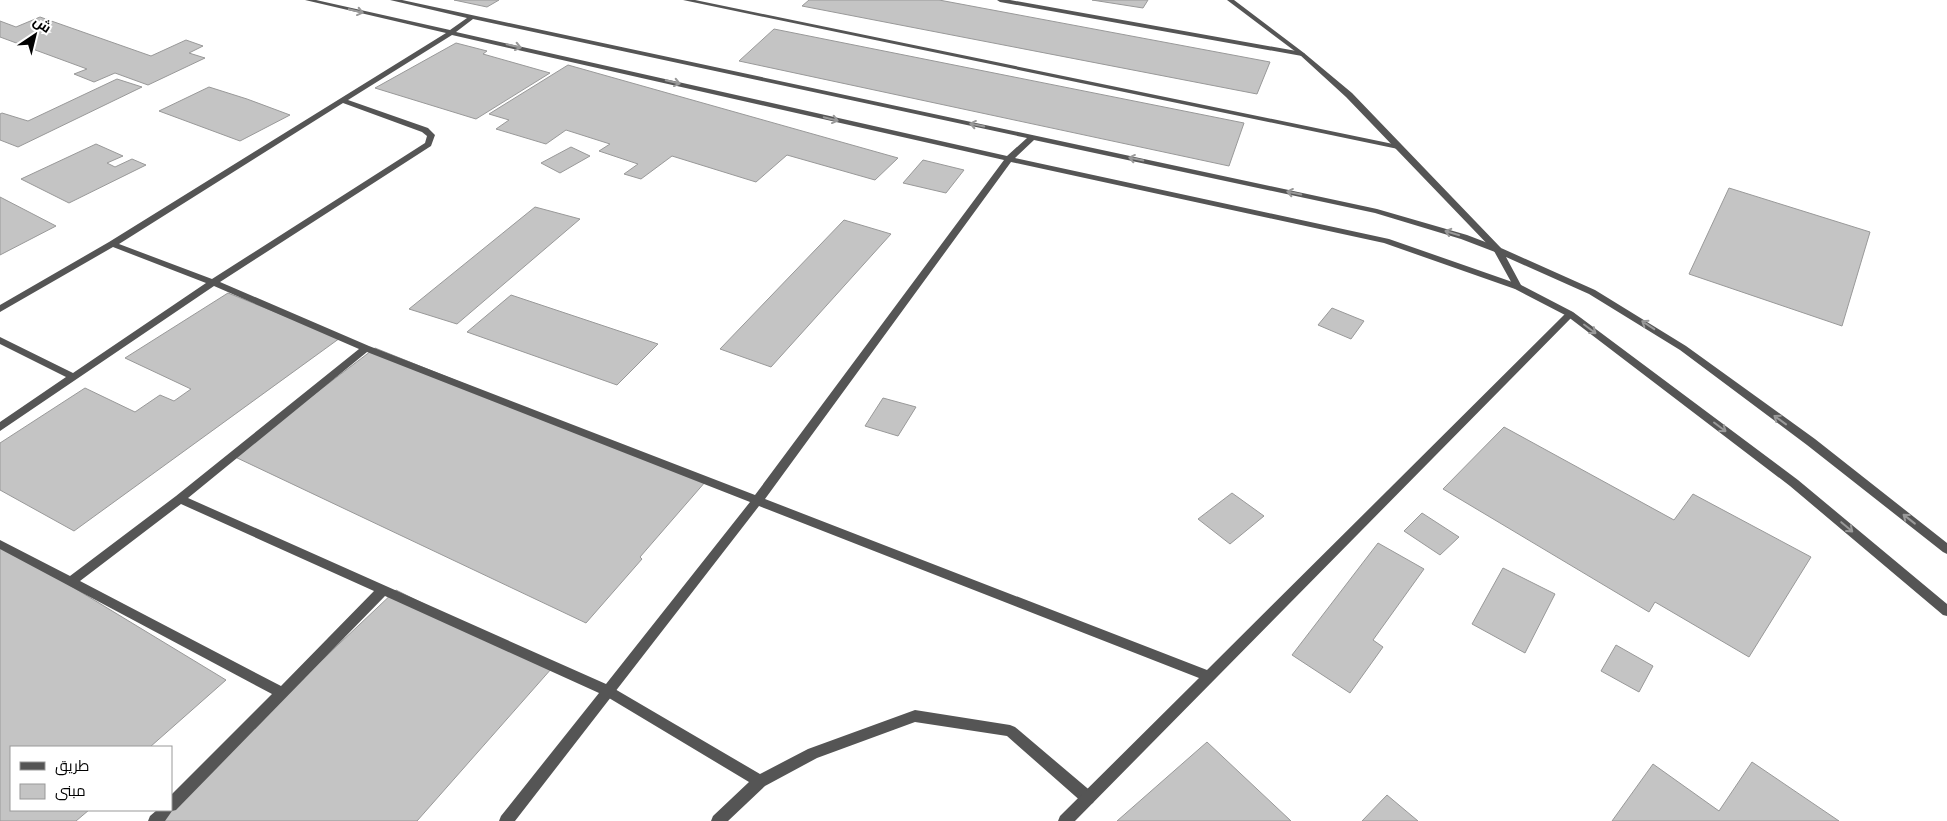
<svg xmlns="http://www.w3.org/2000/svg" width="1947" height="821" font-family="'Asap Condensed',Cairo,sans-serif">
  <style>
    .building { fill: #c4c4c4; stroke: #999 }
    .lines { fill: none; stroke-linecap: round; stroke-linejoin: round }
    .service { fill: #555; fill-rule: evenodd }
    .minor { fill: #555; fill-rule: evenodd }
    .tertiary { fill: #555; fill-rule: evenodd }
    .oneway { stroke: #999 }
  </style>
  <rect width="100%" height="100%" fill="#fff"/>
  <g class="building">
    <path d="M 454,0 L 499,0 L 487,7 Z"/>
    <path d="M 809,0 L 939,0 L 1270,62 L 1257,94 L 802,6 Z"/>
    <path d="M 1092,0 L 1148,0 L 1143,8 Z"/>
    <path d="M 40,17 L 151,56 L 186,40 L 203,46 L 189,53 L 205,58 L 148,85 L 115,73 L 94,82 L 74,74 L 87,69 L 0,37 L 0,21 L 16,27 Z"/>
    <path d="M 774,29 L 1244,123 L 1229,166 L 739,61 Z"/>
    <path d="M 456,43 L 487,51 L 483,54 L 550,73 L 476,119 L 375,88 Z"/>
    <path d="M 568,65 L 898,158 L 875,180 L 787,155 L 756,182 L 672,156 L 641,179 L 624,174 L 638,164 L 599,151 L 610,144 L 566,130 L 546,144 L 496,129 L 509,120 L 489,114 Z"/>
    <path d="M 117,79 L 142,87 L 18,147 L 0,140 L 0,114 L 2,113 L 28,121 Z"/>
    <path d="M 209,87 L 247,99 L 290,115 L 240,141 L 159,111 Z"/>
    <path d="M 96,144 L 123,156 L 107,163 L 115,167 L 132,159 L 146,165 L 69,203 L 21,179 Z"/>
    <path d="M 571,147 L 590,156 L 560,173 L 541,163 Z"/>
    <path d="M 923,160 L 964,170 L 946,193 L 903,183 Z"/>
    <path d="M 1729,188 L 1870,232 L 1842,326 L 1689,274 Z"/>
    <path d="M 0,197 L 56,226 L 0,255 Z"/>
    <path d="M 535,207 L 580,219 L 457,324 L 409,309 Z"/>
    <path d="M 844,220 L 891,234 L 771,367 L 720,349 Z"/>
    <path d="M 228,293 L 340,338 L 74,531 L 0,490 L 0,443 L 85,388 L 135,412 L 160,395 L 174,401 L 191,389 L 125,358 Z"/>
    <path d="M 511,295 L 658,344 L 617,385 L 467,332 Z"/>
    <path d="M 1332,308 L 1364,321 L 1351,339 L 1318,325 Z"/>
    <path d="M 375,348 L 706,481 L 640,557 L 642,559 L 586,623 L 233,456 Z"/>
    <path d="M 883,398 L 916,407 L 898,436 L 865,426 Z"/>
    <path d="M 1504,427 L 1674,520 L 1693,494 L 1811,557 L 1749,657 L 1655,602 L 1649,612 L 1443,489 Z"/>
    <path d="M 1232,493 L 1264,516 L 1230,544 L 1198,519 Z"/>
    <path d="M 1422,513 L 1459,537 L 1440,555 L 1404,531 Z"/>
    <path d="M 0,543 L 226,680 L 150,747 L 11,747 L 11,810 L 89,810 L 76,821 L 0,821 Z"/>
    <path d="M 1378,543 L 1424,569 L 1373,640 L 1383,647 L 1350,693 L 1292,655 Z"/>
    <path d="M 1503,568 L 1555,594 L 1525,653 L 1472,624 Z"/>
    <path d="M 396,590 L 552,668 L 417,821 L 152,821 L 164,810 L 171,810 L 171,803 Z"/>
    <path d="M 1616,645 L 1653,666 L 1639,692 L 1601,671 Z"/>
    <path d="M 1207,742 L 1291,821 L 1117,821 Z"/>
    <path d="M 1752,762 L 1839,821 L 1612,821 L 1653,764 L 1719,811 Z"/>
    <path d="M 1387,795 L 1418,821 L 1362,821 Z"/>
  </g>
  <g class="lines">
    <path class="service" d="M 608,685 L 760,774 L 808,749 L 915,710 L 1010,725 L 1015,727 L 1093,793 L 1095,798 L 1093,803 L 1088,805 L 1083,803 L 1007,736 L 915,722 L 817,758 L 765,786 L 728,821 L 711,821 L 713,816 L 749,782 L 604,695 L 602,691 L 604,687 Z"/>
    <g class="minor">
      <path d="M 305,0 L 316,0 L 450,30 L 467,18 L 390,0 L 402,0 L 1377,209 L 1467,235 L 1501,248 L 1501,252 L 1495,252 L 1461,239 L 1375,213 L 1034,140 L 1015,158 L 1389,239 L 1521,285 L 1522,287 L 1521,289 L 1515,289 L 1384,243 L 1011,162 L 765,499 L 1207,670 L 1567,312 L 1570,311 L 1575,314 L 1075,821 L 1058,821 L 1060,816 L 1199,678 L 759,506 L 515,821 L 499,821 L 501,816 L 599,693 L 385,596 L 176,810 L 172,811 L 165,821 L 148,821 L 150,816 L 157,810 L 171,810 L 171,795 L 272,694 L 0,549 L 0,540 L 70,576 L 176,496 L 359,349 L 214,286 L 0,431 L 0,422 L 66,377 L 0,344 L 0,337 L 73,373 L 206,283 L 113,247 L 0,312 L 0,305 L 109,242 L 446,33 ZM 473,19 L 1027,138 L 1007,156 L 456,32 ZM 452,35 L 1004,160 L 755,495 L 369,346 L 220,282 L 431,146 L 435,135 L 428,128 L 348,100 ZM 343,103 L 422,132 L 427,136 L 425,143 L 212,279 L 119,244 ZM 367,352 L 750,502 L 606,684 L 188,498 ZM 181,504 L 374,591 L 281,686 L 80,581 Z"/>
      <path d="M 683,0 L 695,0 L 1398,145 L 1402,147 L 1398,149 Z"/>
      <path d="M 997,0 L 1010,0 L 1302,52 L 1305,54 L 1302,56 L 1000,2 Z"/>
    </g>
    <path class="tertiary" d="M 1227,0 L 1234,0 L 1304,53 L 1352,93 L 1501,248 L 1595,290 L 1686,346 L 1815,439 L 1947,543 L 1947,554 L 1943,552 L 1807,445 L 1680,350 L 1589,294 L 1506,257 L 1521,285 L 1573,312 L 1798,480 L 1947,604 L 1947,616 L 1943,615 L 1790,486 L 1567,316 L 1515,289 L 1494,251 L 1346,97 L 1300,55 Z"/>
  </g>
  <defs><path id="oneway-shaft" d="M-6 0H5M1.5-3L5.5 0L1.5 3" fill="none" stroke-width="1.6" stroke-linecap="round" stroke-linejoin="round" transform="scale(1.25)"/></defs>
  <g class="oneway">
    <use href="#oneway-shaft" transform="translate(356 11) rotate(13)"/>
    <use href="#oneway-shaft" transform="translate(514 46) rotate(13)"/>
    <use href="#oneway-shaft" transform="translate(673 82) rotate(13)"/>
    <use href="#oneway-shaft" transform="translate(831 119) rotate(13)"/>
    <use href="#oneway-shaft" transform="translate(977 125) rotate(-168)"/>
    <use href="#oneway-shaft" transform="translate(1136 159) rotate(-168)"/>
    <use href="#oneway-shaft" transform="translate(1294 193) rotate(-168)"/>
    <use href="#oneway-shaft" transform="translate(1452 233) rotate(-163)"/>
    <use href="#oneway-shaft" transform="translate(1648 325) rotate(-147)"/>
    <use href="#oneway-shaft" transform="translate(1590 329) rotate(37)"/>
    <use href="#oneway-shaft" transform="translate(1780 420) rotate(-144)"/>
    <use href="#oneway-shaft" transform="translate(1720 427) rotate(37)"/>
    <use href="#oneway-shaft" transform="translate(1909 519) rotate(-142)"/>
    <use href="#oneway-shaft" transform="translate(1847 527) rotate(40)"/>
  </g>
  <rect x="10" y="746" width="162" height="65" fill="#ffffff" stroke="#999999"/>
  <rect x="20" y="762" width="25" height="8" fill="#555555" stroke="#999999"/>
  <text x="55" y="771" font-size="15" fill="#000000">طريق</text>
  <rect x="20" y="784" width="25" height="15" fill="#c4c4c4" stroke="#999999"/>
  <text x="55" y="796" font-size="15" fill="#000000">مبنى</text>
  <g transform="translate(35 35) rotate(35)" stroke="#ffffff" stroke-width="4" paint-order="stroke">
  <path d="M0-4L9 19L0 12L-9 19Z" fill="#000000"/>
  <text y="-8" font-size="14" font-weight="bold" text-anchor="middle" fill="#000000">ش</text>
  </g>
</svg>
